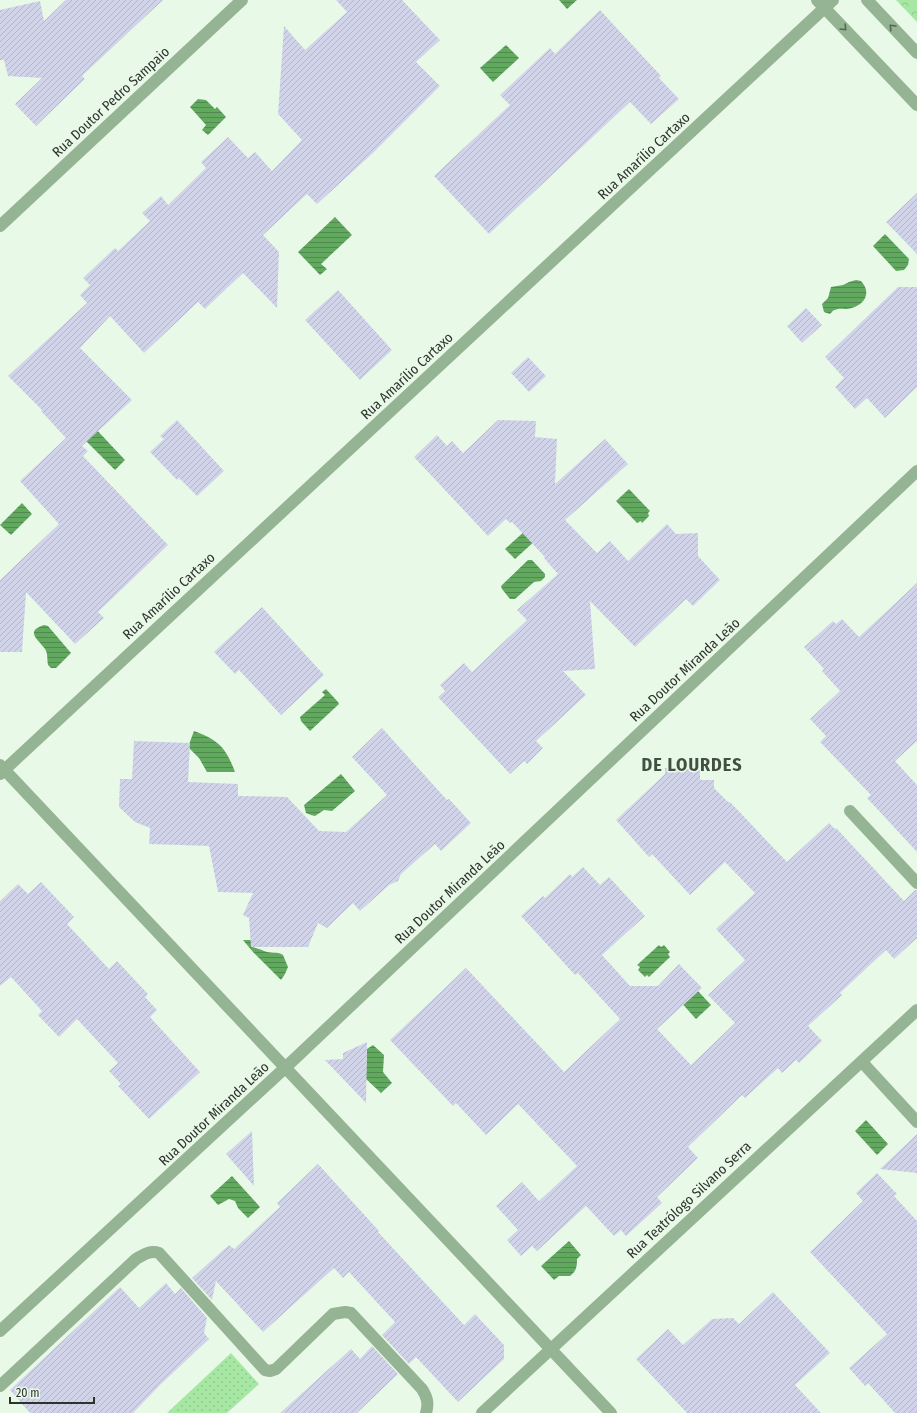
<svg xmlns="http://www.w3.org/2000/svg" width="917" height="1413" font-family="'Fira Sans Condensed',sans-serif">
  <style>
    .grass { fill: url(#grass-dots) }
    .forest { fill: url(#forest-crowns) }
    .water { fill: url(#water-rules) }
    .building { fill: url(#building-hatch) }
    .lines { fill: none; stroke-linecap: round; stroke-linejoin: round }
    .street { stroke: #95b493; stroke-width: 12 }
    .oneway { stroke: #576755 }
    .labels { text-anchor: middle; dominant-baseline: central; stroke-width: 3; stroke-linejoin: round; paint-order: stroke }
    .street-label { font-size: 14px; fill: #2d332c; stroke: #e9f9e8 }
    .district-label { font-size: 18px; font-weight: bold; letter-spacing: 1px; fill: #425042; stroke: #e9f9e8 }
  </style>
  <defs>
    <pattern id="grass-dots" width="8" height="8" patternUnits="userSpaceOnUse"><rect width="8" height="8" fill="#a7e7a4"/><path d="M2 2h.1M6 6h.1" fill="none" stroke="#90c78d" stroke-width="1.8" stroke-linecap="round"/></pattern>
    <pattern id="forest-crowns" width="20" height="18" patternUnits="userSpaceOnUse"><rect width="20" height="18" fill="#a7e7a4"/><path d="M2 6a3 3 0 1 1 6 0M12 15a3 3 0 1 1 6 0" fill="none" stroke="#90c78d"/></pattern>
    <pattern id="water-rules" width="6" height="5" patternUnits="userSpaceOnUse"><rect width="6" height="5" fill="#62a960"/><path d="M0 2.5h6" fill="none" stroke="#518a4f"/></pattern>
    <pattern id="building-hatch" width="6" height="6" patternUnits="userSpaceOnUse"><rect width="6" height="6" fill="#d1d4e9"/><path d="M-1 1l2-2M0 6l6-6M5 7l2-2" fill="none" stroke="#b4b6c8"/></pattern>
  </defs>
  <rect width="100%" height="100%" fill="#e9f9e8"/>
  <path class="grass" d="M 231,1353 L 259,1384 L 227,1413 L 167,1413 Z"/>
  <path class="forest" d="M 896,0 L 917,0 L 917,22 Z"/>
  <g class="water">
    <path d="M 559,0 L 577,0 L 567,9 Z"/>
    <path d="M 506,45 L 519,58 L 493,82 L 480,68 Z"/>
    <path d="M 198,99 L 206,100 L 215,109 L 217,107 L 226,117 L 208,135 L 202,130 L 206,125 L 190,107 Z"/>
    <path d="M 335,217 L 352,235 L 321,264 L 327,269 L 320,275 L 298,252 Z"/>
    <path d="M 885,234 L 909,259 L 908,265 L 904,270 L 896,271 L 873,246 Z"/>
    <path d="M 856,280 L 861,281 C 873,294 863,307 847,309 C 844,309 838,308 835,310 C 833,310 832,312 830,314 L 824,312 L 822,304 L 828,298 L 831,287 L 843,285 L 849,282 Z"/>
    <path d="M 93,426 L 125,460 L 115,470 L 82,437 Z"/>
    <path d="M 629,489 L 650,511 L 648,513 L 649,516 L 642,523 L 641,521 L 637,523 L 616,501 Z"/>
    <path d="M 22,503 L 32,514 L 11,535 L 0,525 Z"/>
    <path d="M 537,520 L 547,530 L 515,559 L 505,549 Z"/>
    <path d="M 528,560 L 532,560 L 545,574 L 545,577 L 541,581 L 534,582 L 515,599 L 510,599 L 502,589 L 501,586 Z"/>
    <path d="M 44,625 L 48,626 L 71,653 L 56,668 L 51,668 L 48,665 C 47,660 48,653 45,649 C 39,640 24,631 44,625 Z"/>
    <path d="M 326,689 L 338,702 L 339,704 L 310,731 L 301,721 L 300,717 L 325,695 L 322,692 Z"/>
    <path d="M 194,731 C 219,740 226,748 235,772 L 207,772 L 199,758 L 188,747 Z"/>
    <path d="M 341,774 L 355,791 L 332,811 L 324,810 L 315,816 L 311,815 L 306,813 L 304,805 Z"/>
    <path d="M 243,940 L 251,940 L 251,947 C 257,948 259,949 264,951 C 270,954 277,951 283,955 L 288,967 L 285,974 L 281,980 L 253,952 Z"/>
    <path d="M 659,945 L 661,947 L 664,945 L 670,952 L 668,954 L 670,957 L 649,977 L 647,975 L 645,977 L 638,970 L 640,967 L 637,965 Z"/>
    <path d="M 683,975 L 711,1005 L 696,1019 L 669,989 Z"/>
    <path d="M 373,1045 L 384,1055 L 383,1072 L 392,1083 L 381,1093 L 366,1079 L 367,1049 Z"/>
    <path d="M 866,1120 L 888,1144 L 877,1155 L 855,1131 Z"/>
    <path d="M 232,1176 L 260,1207 L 248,1218 L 238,1208 L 235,1201 L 229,1199 L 218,1205 L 210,1196 Z"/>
    <path d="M 569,1241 L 581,1255 L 577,1259 C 577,1268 576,1271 570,1276 L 559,1276 L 554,1280 L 541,1266 Z"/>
  </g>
  <g class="building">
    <path d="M 66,0 L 163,0 L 82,76 L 85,79 L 36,126 L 15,104 L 42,78 L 8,76 L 4,60 L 0,60 L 0,10 L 40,1 L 44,21 Z"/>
    <path d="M 336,0 L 402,0 L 440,40 L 416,62 L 440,86 L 373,153 L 317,204 L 307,194 L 263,235 L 279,252 L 277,308 L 243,273 L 205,309 L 198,302 L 144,353 L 110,316 L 80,348 L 132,400 L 82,446 L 88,451 L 83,456 L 168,545 L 98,612 L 104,618 L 75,644 L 26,592 L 22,652 L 0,652 L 0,580 L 59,524 L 20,481 L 66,438 L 41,411 L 42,410 L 8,376 L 87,303 L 80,295 L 90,285 L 83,278 L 115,248 L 118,251 L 150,221 L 142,213 L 161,196 L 168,205 L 206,168 L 201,162 L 228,137 L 248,158 L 255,152 L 272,171 L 302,140 L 278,114 L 284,26 L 305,50 L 347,12 Z"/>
    <path d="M 600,10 L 661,76 L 659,78 L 679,99 L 651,124 L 630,102 L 489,234 L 434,176 L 510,105 L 500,95 L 550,48 L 555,54 Z"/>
    <path d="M 917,193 L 917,254 L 886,222 Z"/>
    <path d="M 898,287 L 917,287 L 917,387 L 885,418 L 867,398 L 855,409 L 835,387 L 844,378 L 825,357 Z"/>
    <path d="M 338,290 L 392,350 L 360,380 L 305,320 Z"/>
    <path d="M 806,308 L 822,325 L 802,343 L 787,326 Z"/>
    <path d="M 528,357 L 546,376 L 529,392 L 511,373 Z"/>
    <path d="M 177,420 L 224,471 L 197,496 L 179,478 L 177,480 L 150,452 L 164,439 L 160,436 Z"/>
    <path d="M 498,420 L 536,421 L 535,437 L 557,439 L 555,484 L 605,439 L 628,464 L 565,520 L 597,553 L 610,541 L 628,561 L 667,524 L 676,534 L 698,533 L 698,556 L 720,580 L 693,606 L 686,599 L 635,647 L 590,601 L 595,669 L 563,671 L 586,695 L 536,741 L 543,748 L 527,764 L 524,761 L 510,774 L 438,697 L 445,691 L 440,685 L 464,663 L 472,672 L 527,620 L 517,610 L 558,574 L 544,558 L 545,557 L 512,522 L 510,523 L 506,519 L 488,536 L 414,457 L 437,435 L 447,446 L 452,441 L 463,453 Z"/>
    <path d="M 917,583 L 917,741 L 895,761 L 917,785 L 917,852 L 867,798 L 871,795 L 820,742 L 826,736 L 810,719 L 840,691 L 822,671 L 824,669 L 804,647 L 833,621 L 836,624 L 842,619 L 859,637 Z"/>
    <path d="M 262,607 L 324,675 L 281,715 L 239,670 L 235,674 L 214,652 Z"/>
    <path d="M 382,728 L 447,800 L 449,799 L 471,823 L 441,851 L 435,844 L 401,874 L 398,881 L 389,885 L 360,911 L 353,903 L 327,928 L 318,923 L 308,947 L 251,947 L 249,918 L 243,915 L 253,893 L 218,892 L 209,846 L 149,844 L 150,828 L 135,822 L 119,807 L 120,779 L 132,779 L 134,741 L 190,743 L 188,782 L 238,784 L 238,796 L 287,797 L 319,831 L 346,832 L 387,795 L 352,757 Z"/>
    <path d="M 665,768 L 700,769 L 700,780 L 714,780 L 714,788 L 728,802 L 730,802 L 787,862 L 829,823 L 835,829 L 836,828 L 904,901 L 915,890 L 917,890 L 917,938 L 894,959 L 886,950 L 840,993 L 842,995 L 808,1026 L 822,1041 L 799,1063 L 796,1060 L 782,1073 L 778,1068 L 745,1098 L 742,1095 L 688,1147 L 698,1158 L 657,1197 L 662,1203 L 626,1236 L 621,1230 L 614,1236 L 586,1206 L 537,1251 L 532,1246 L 521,1256 L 507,1240 L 518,1230 L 496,1206 L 522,1182 L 539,1201 L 577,1166 L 518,1104 L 486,1135 L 456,1103 L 453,1106 L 390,1040 L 466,968 L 564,1072 L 620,1019 L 578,973 L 575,975 L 521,916 L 543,896 L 545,898 L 570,874 L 572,877 L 583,867 L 600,885 L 609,877 L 645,916 L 602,955 L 630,986 L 658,986 L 679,964 L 702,988 L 657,1029 L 691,1065 L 735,1023 L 708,995 L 745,960 L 716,929 L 755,893 L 725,862 L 690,895 L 652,854 L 649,857 L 616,820 L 665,774 Z"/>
    <path d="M 41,882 L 74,917 L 67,924 L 109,969 L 117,961 L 148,994 L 145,997 L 157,1010 L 150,1017 L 200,1072 L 149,1119 L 118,1086 L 121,1084 L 109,1071 L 118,1063 L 77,1019 L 59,1037 L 38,1015 L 42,1011 L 11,977 L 0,986 L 0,901 L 18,884 L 28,894 Z"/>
    <path d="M 367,1042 L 366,1103 L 325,1060 L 343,1059 L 343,1053 Z"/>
    <path d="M 252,1131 L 254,1186 L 226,1154 Z"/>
    <path d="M 917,1134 L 917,1173 L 880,1169 Z"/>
    <path d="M 318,1164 L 379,1231 L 378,1232 L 464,1325 L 475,1314 L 504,1345 L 504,1359 L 458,1402 L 416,1357 L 409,1364 L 382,1335 L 395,1322 L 349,1272 L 343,1278 L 334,1268 L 263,1332 L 216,1281 L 212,1300 L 192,1278 L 229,1245 L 234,1249 L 280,1207 L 277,1203 Z"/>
    <path d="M 877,1173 L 897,1194 L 894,1196 L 917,1221 L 917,1413 L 895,1413 L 868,1383 L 865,1386 L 849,1368 L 887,1334 L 810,1252 L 863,1201 L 856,1193 Z"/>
    <path d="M 166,1283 L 175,1294 L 181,1288 L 207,1318 L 204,1333 L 209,1339 L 161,1384 L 133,1413 L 30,1413 L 10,1390 L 120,1287 L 139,1308 Z"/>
    <path d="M 773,1292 L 830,1353 L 795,1385 L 821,1413 L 687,1413 L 636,1359 L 668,1329 L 683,1345 L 712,1319 L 733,1318 L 739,1324 Z"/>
    <path d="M 372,1346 L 398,1374 L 357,1413 L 280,1413 L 351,1349 L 360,1359 Z"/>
  </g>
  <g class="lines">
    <g class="street">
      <path d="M 817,0 L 917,105"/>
      <path d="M 867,0 L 917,53"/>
      <path d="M 0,226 L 242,0"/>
      <path d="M 0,765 L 611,1413"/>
      <path d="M 0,774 L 833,0"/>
      <path d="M 850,811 L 917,883"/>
      <path d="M 862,1062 L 917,1122"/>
      <path d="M 0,1331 L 286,1067 L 917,471"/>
      <path d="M 0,1386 L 136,1259 C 143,1255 150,1250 159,1253 L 265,1370 L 270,1371 L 276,1369 L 333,1314 L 345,1312 L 351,1313 L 422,1389 C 427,1397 429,1403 426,1413"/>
      <path d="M 482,1413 L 917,1010"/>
    </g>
  </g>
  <defs><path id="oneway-chevron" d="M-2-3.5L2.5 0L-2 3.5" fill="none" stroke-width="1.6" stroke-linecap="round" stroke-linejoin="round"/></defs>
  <g class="oneway">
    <use href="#oneway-chevron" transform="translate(892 27) rotate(-133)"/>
    <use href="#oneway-chevron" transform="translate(844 28) rotate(46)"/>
  </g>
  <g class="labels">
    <g class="street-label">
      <text transform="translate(111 102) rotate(-43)">Rua Doutor Pedro Sampaio</text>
      <text transform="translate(644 156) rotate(-43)">Rua Amarílio Cartaxo</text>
      <text transform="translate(407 376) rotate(-43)">Rua Amarílio Cartaxo</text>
      <text transform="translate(169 596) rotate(-43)">Rua Amarílio Cartaxo</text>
      <text transform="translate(685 670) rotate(-43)">Rua Doutor Miranda Leão</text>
      <text transform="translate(450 892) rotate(-43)">Rua Doutor Miranda Leão</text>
      <text transform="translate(214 1114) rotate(-43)">Rua Doutor Miranda Leão</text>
      <text transform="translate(689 1200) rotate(-43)">Rua Teatrólogo Silvano Serra</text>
    </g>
    <g class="district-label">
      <text x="692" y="765">DE LOURDES</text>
    </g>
  </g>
  <path d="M10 1397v6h84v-6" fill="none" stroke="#2d332c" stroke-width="2"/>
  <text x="16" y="1397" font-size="12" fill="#2d332c" stroke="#e9f9e8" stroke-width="3" paint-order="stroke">20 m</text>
</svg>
